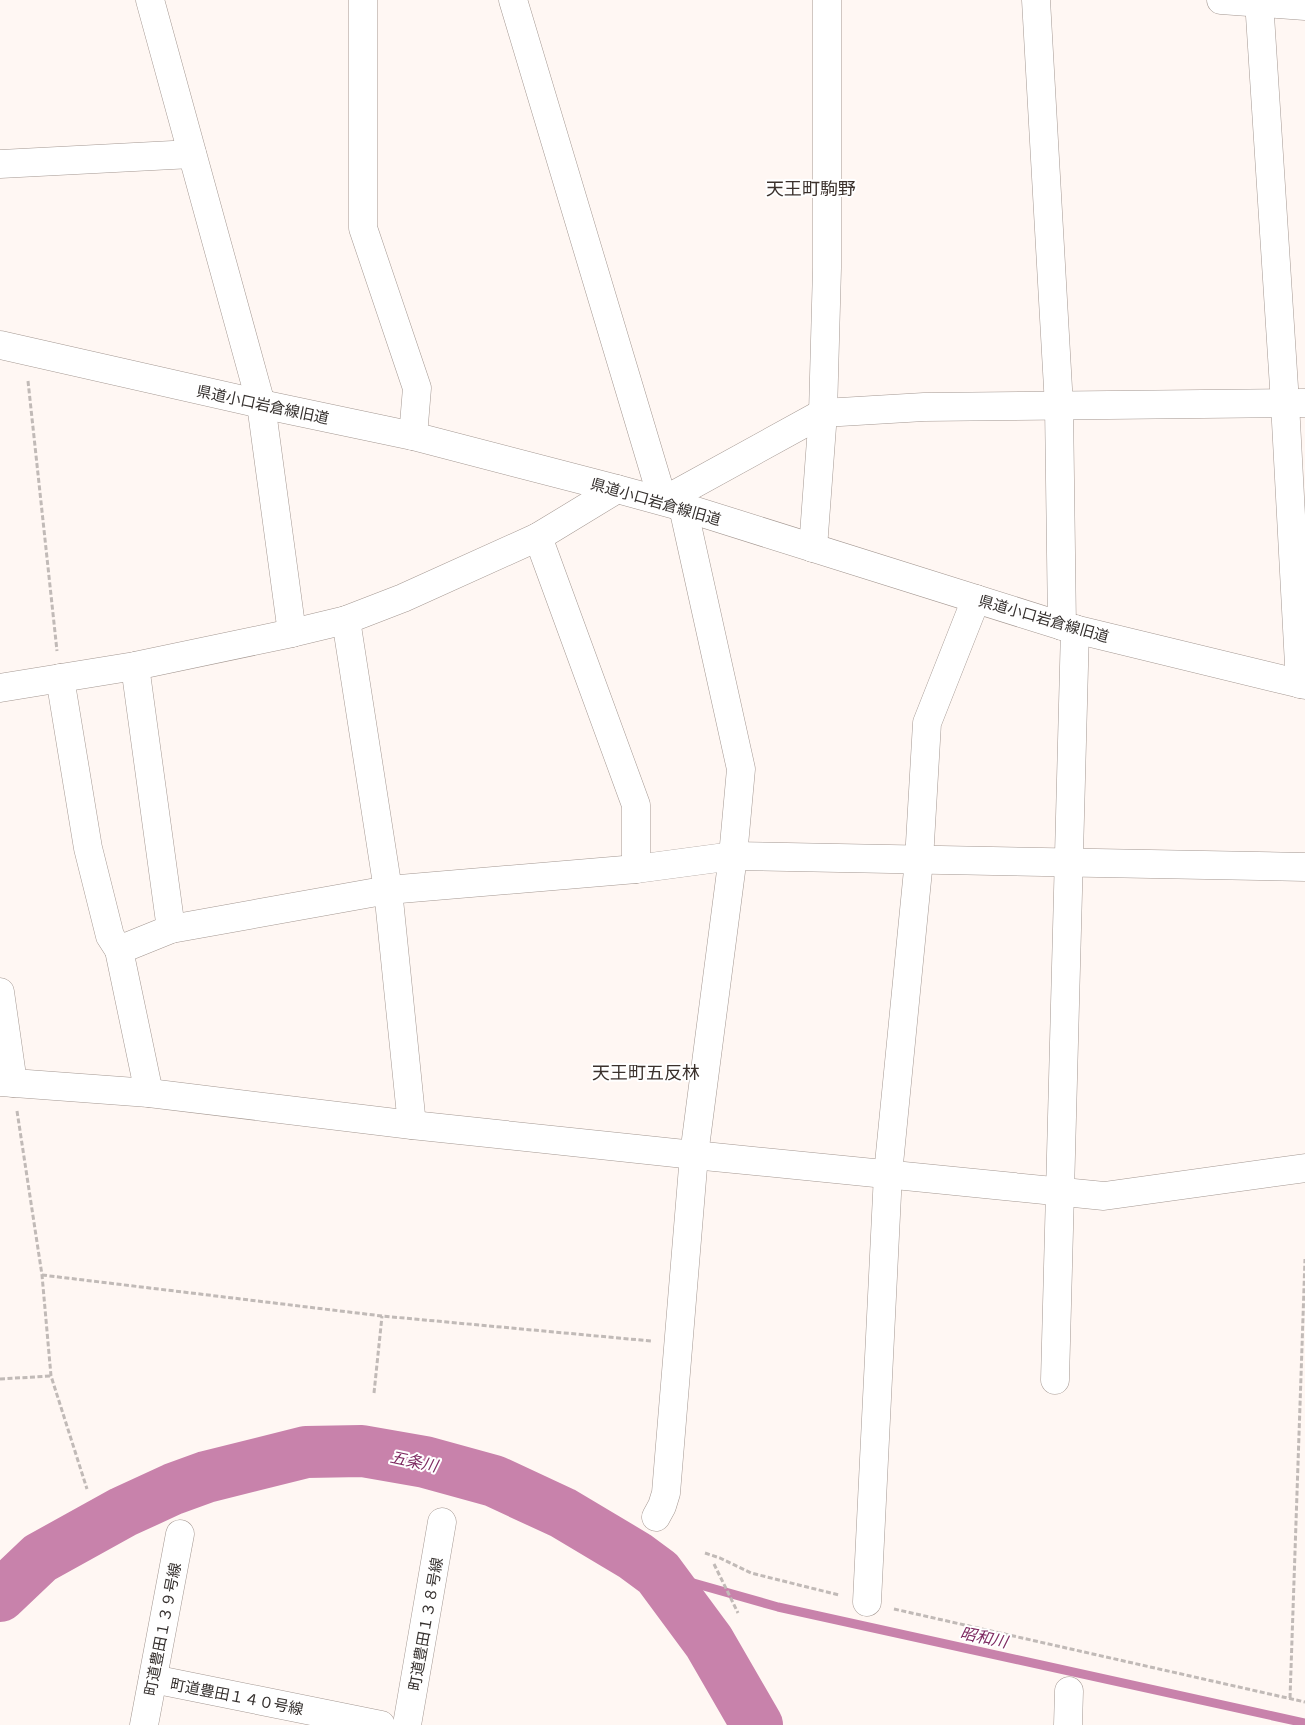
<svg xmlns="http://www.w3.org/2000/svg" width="1305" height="1725" font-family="'Open Sans','Noto Sans JP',sans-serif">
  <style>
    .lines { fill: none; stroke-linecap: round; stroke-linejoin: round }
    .stream { stroke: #c882ab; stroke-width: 9 }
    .river { stroke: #c882ab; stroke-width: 52 }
    .minor-casing { stroke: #a49892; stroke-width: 29 }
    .path { stroke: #c1bab7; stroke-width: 3; stroke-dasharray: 5 2.5; stroke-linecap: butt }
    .minor { stroke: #fff; stroke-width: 28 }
    .labels { text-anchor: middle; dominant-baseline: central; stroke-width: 4; stroke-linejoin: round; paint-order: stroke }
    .street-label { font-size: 15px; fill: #35302e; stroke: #fff }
    .water-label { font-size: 16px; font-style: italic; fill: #7e2a61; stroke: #fff }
    .quarter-label { font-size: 18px; fill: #3b312c; stroke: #fff }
  </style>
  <rect width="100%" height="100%" fill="#fff7f3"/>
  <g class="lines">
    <path class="stream" d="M 658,1573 L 778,1607 L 1305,1723"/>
    <path class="river" d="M 0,1596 L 40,1558 L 123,1512 L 173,1489 L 206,1477 L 306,1452 L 362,1451 L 425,1462 L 494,1481 L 563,1513 L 635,1556 L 658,1573 L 709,1642 L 757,1725"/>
    <defs>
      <g id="minor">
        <path d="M 150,0 L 261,404 L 292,633"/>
        <path d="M 363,0 L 363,228 L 417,388 L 413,436"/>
        <path d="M 513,0 L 663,501 L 823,413 L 924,407 L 1305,403"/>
        <path d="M 1036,0 L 1059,406 L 1062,626"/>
        <path d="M 1221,0 L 1305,6"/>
        <path d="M 1259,0 L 1285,403 L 1300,684"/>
        <path d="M 0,164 L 192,154"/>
        <path d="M 0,345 L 261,404 L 413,436 L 617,489 L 683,507 L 1062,626 L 1305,685"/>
        <path d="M 538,537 L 636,805 L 636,869"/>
        <path d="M 813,548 L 823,413 L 827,268 L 827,0"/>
        <path d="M 346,620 L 388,890 L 412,1125"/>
        <path d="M 135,666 L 171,929"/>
        <path d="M 60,678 L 88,848 L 110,936 L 119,950 L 149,1093"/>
        <path d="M 0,688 L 135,666 L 292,633 L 346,620 L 403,598 L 538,537 L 617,489"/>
        <path d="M 119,950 L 171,929 L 388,890 L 636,869 L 733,856 L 1305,867"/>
        <path d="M 0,992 L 13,1083"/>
        <path d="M 0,1082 L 149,1093 L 412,1125 L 694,1155 L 1104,1196 L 1305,1168"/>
        <path d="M 1055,1380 L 1075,629"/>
        <path d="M 656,1517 L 662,1506 L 666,1493 L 694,1155 L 733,856 L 741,769 L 683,507"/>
        <path d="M 867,1602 L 888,1174 L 919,860 L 927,723 L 976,599"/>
        <path d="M 153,1679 L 381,1725"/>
        <path d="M 144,1725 L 180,1534"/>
        <path d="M 407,1725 L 442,1522"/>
        <path d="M 1068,1725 L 1069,1691"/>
      </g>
    </defs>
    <use href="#minor" class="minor-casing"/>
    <g class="path">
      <path d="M 28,381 L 57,651"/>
      <path d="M 17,1111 L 42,1275 L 51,1376 L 87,1489"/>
      <path d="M 42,1275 L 382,1316 L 651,1341"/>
      <path d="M 0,1379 L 51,1376"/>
      <path d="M 374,1393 L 382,1316"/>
      <path d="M 705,1553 L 720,1558 L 751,1573 L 839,1595"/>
      <path d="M 714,1564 L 738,1613"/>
      <path d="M 894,1609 L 1305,1702"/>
      <path d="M 1290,1698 L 1305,1259"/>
    </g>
    <use href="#minor" class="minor"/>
  </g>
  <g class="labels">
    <g class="street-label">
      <text transform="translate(263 404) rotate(12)">県道小口岩倉線旧道</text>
      <text transform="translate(656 501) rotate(16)">県道小口岩倉線旧道</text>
      <text transform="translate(1044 618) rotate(16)">県道小口岩倉線旧道</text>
      <text transform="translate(425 1624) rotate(-80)">町道豊田１３８号線</text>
      <text transform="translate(162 1629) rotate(-79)">町道豊田１３９号線</text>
      <text transform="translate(237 1696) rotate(11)">町道豊田１４０号線</text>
    </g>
    <g class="water-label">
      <text transform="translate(414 1461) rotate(12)">五条川</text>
      <text transform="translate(984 1637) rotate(12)">昭和川</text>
    </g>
    <g class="quarter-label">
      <text x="811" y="188">天王町駒野</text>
      <text x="646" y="1072">天王町五反林</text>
    </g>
  </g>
</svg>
